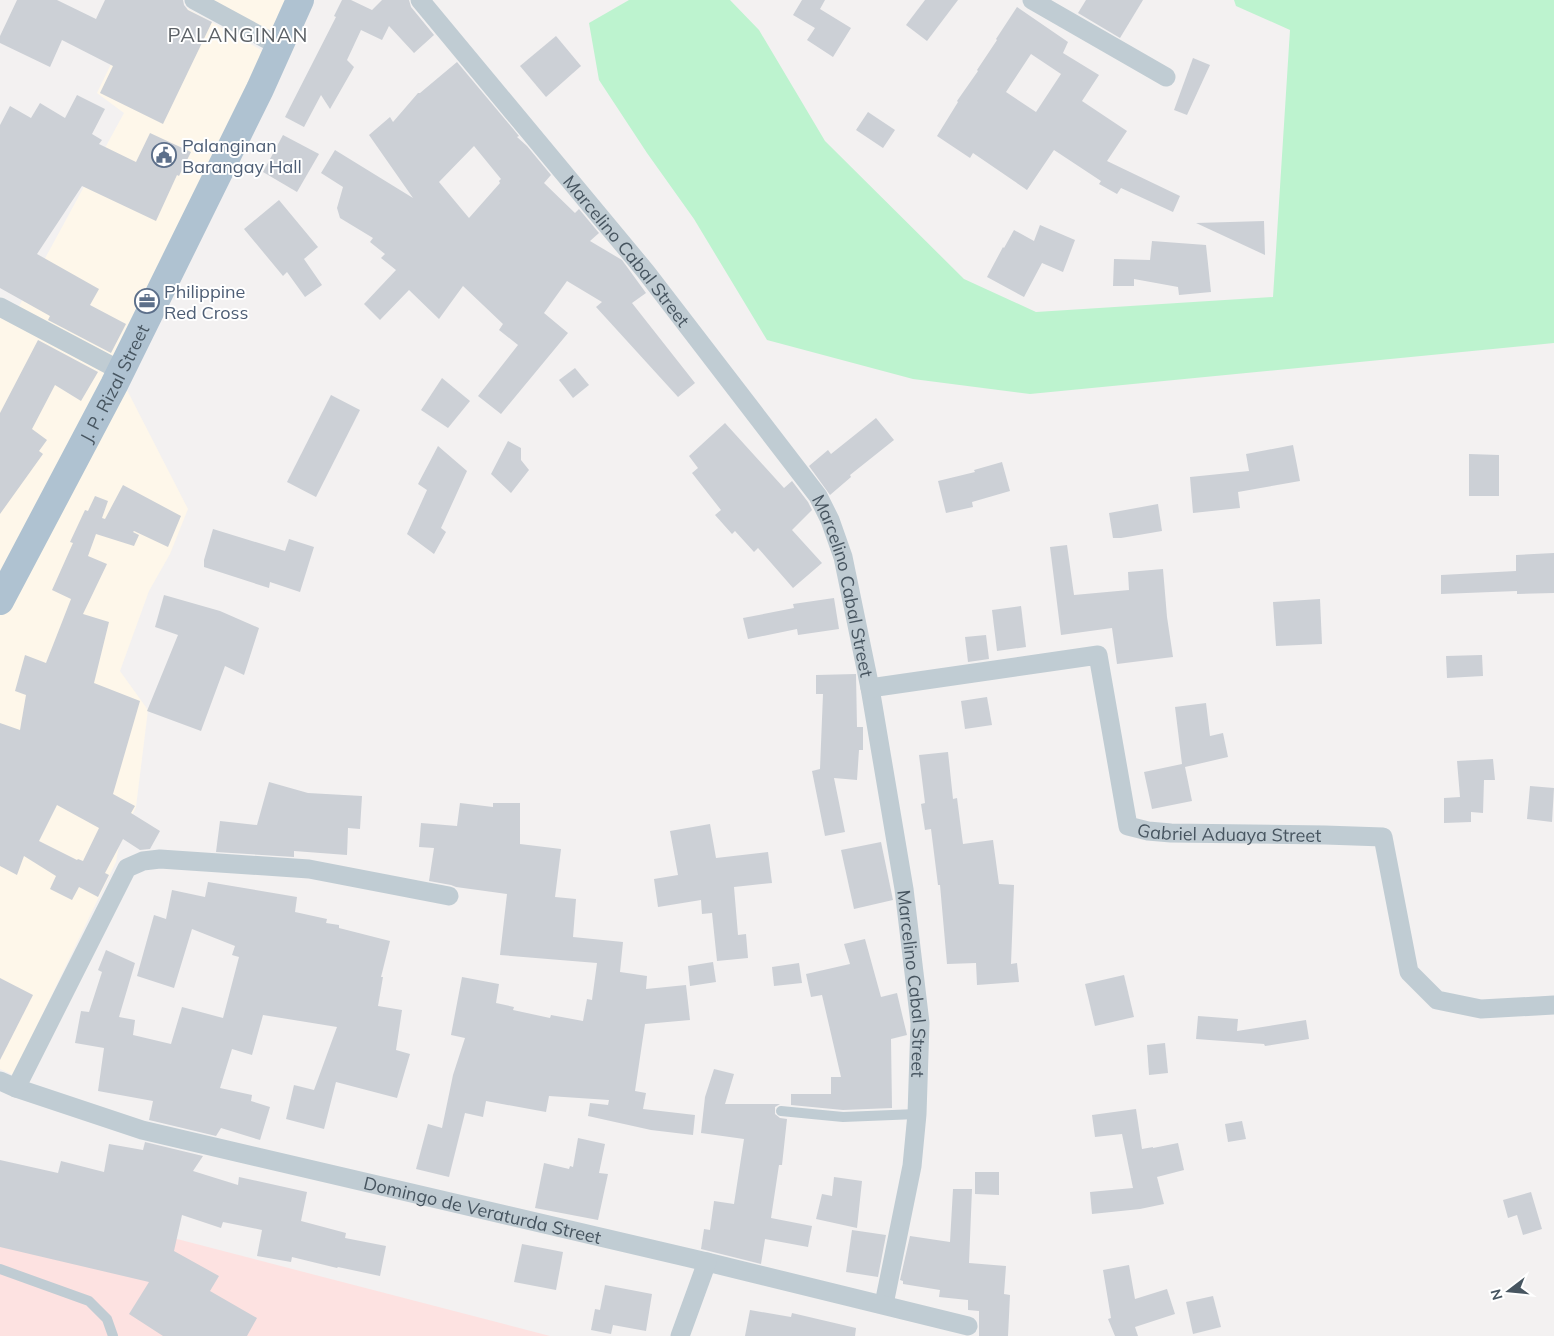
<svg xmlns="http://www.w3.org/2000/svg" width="1554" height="1336" font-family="Mulish,sans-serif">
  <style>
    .commercial { fill: #fef7ea }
    .medical { fill: #fde2e1 }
    .green { fill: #bdf3cf }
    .building { fill: #ccd0d6; fill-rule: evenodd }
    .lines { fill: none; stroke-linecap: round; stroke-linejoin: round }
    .service { stroke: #c0ccd3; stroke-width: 10 }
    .minor { stroke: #c0ccd3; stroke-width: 19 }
    .primary { stroke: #afc2d1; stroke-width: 28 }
    .labels { text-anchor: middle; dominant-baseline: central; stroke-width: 4; stroke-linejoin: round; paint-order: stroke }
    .service-label { font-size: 18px; fill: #4e5e75; stroke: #fff; text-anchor: start }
    .street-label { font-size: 18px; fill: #475560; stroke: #fff }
    .quarter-label { font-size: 20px; letter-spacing: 1px; fill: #5c6166; stroke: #fff }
  </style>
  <rect width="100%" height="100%" fill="#f3f1f1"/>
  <g class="commercial">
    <path d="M 142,0 L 172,0 L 272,56 L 0,599 L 0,315 L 11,321 L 124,113 L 97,93 Z"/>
    <path d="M 207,0 L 290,0 L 274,36 Z"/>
    <path d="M 127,390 L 188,509 L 170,554 L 149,591 L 120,671 L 148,710 L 136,807 L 120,839 L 116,862 L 13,1075 L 0,1069 L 0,611 L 106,411 Z"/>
  </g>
  <path class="medical" d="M 0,1193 L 550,1336 L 0,1336 Z"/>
  <path class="green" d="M 629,0 L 730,0 L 759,30 L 825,141 L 964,279 L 1036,312 L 1273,297 L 1290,30 L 1236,6 L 1234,0 L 1554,0 L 1554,343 L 1030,394 L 913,379 L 767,340 L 694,219 L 647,153 L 599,80 L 589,23 Z"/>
  <g class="building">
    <path d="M 17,0 L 57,0 L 96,19 L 105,0 L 183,0 L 184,5 L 188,10 L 212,22 L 163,124 L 100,93 L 113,66 L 62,40 L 50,67 L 0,43 L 0,36 Z"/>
    <path d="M 342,0 L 351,0 L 372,10 L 382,0 L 409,0 L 411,7 L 434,35 L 414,53 L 389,26 L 382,40 L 361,30 L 347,60 L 354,67 L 330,109 L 321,95 L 304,127 L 285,117 L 336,17 L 334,16 Z"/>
    <path d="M 802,0 L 825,0 L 820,9 L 851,28 L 833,57 L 807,40 L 815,28 L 793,15 Z"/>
    <path d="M 925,0 L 958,0 L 927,41 L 906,25 Z"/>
    <path d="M 1086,0 L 1143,0 L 1120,38 L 1078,13 Z"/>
    <path d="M 1017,7 L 1068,42 L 1063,53 L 1099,75 L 1082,101 L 1127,131 L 1107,161 L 1180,196 L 1173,212 L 1121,188 L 1117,194 L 1099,184 L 1101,181 L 1054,150 L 1027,190 L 973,153 L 970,158 L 937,136 L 958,102 L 957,101 L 978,71 L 977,70 L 997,40 L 996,39 ZM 1031,54 L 1061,74 L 1036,112 L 1006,92 Z"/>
    <path d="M 556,36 L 581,66 L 546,97 L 520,66 Z"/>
    <path d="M 1193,58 L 1210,65 L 1187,115 L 1174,110 Z"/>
    <path d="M 457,62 L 519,136 L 517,137 L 527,146 L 551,175 L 544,183 L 575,213 L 579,209 L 599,233 L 590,241 L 622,260 L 646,293 L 632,303 L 695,383 L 678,397 L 596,307 L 602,302 L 567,281 L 544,313 L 568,333 L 501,414 L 478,396 L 518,345 L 499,330 L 503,324 L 463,286 L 439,319 L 409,290 L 380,320 L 364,304 L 396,270 L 381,258 L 385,254 L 370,242 L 373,238 L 340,218 L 337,208 L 343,187 L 321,173 L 335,150 L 413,198 L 369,135 L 390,117 L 393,122 L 418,93 L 420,93 ZM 474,146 L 501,179 L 499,181 L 500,183 L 469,218 L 439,182 Z"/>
    <path d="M 77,95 L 105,109 L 92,134 L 102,140 L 99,144 L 136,162 L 150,133 L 191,152 L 179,176 L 177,175 L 156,221 L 82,186 L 37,254 L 99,289 L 90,305 L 126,324 L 111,353 L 48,320 L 50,316 L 0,288 L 0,125 L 10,106 L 31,118 L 40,103 L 65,118 Z"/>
    <path d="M 868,112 L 895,130 L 883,148 L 856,130 Z"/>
    <path d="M 283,135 L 319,154 L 297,192 L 263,172 Z"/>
    <path d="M 279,200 L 318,247 L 304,259 L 322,285 L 305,297 L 287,272 L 283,276 L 244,229 Z"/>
    <path d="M 1264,221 L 1265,255 L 1196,223 Z"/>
    <path d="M 1040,225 L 1075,240 L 1063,272 L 1042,263 L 1024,297 L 987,277 L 1003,247 L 1004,248 L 1014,230 L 1034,241 Z"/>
    <path d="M 1152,241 L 1206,245 L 1211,292 L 1179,295 L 1178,287 L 1134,279 L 1134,286 L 1113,286 L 1114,259 L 1150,260 Z"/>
    <path d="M 38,340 L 98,372 L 81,401 L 55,385 L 32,429 L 47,440 L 39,451 L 43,454 L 0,514 L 0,413 Z"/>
    <path d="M 575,368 L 589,385 L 573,398 L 559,380 Z"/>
    <path d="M 442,378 L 470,401 L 448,428 L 421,410 Z"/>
    <path d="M 331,395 L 360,410 L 316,497 L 287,482 Z"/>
    <path d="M 876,418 L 894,440 L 850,475 L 851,477 L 830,495 L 809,466 L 828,450 L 831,454 Z"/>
    <path d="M 725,423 L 784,488 L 792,481 L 808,502 L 812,510 L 792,530 L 822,563 L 793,588 L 758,548 L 754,552 L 735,531 L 732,534 L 715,515 L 721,510 L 692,473 L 698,468 L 689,456 Z"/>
    <path d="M 508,441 L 521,448 L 521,460 L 529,470 L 511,493 L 491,474 Z"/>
    <path d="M 1293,445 L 1300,481 L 1238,492 L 1240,508 L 1193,513 L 1190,477 L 1249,471 L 1246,454 Z"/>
    <path d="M 438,446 L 467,471 L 441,528 L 446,532 L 434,554 L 407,534 L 427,490 L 418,484 Z"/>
    <path d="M 1469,454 L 1499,455 L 1499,496 L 1469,496 Z"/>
    <path d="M 1002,462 L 1010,491 L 972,502 L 973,507 L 946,513 L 938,481 L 975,472 L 974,470 Z"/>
    <path d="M 123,485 L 181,516 L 168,547 L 134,531 L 133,532 L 139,535 L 134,546 L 96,534 L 88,556 L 107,564 L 83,614 L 109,622 L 94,683 L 140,701 L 113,794 L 135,806 L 131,813 L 160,831 L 150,849 L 140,850 L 123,839 L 105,873 L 109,875 L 98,897 L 79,887 L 72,900 L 50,889 L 56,876 L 24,856 L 17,875 L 0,866 L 0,723 L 20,730 L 26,695 L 15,691 L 25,655 L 46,663 L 71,599 L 52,590 L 73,543 L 70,542 L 85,510 L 88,511 L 95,496 L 108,501 L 102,518 L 105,519 ZM 57,805 L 99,828 L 83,861 L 78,859 L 77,860 L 39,841 Z"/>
    <path d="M 1158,504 L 1162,531 L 1121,538 L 1113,538 L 1109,513 Z"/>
    <path d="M 213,529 L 285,551 L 289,539 L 314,547 L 300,592 L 270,582 L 269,588 L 204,567 L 204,560 Z"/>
    <path d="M 1067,545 L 1074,595 L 1129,590 L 1128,572 L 1163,569 L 1167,617 L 1173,657 L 1117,664 L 1112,628 L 1061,635 L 1050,547 Z"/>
    <path d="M 1554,553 L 1554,593 L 1517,594 L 1517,591 L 1441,594 L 1441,575 L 1516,571 L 1516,555 Z"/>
    <path d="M 164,595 L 220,611 L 259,628 L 244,675 L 225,666 L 201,731 L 147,711 L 178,635 L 155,627 Z"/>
    <path d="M 834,598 L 839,629 L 798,635 L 797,629 L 748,639 L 743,618 L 794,608 L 793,604 Z"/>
    <path d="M 1320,599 L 1322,644 L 1276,646 L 1273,602 Z"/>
    <path d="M 1021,606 L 1026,647 L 997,651 L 992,610 Z"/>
    <path d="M 986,635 L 989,659 L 968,662 L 965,637 Z"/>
    <path d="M 1482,655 L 1483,676 L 1447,678 L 1446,656 Z"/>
    <path d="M 856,674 L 857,727 L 863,727 L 863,750 L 859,750 L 857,780 L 834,778 L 845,832 L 825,836 L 812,771 L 820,769 L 823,694 L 816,694 L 816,675 Z"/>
    <path d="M 987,697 L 992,725 L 965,729 L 961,701 Z"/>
    <path d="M 1206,703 L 1210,736 L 1223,733 L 1228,757 L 1185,767 L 1192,801 L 1152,809 L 1144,772 L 1182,764 L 1175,707 Z"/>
    <path d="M 948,752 L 953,799 L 957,798 L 963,844 L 993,840 L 999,884 L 1014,885 L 1011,964 L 1017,963 L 1019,982 L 977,985 L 976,963 L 947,964 L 940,885 L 938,885 L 931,829 L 925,830 L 921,804 L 925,803 L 919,755 Z"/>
    <path d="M 1493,759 L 1495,780 L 1484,780 L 1483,813 L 1471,812 L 1471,822 L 1444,823 L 1444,798 L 1460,797 L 1457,761 Z"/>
    <path d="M 269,782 L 308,793 L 362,796 L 360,829 L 348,828 L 347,855 L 294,851 L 294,857 L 216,852 L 220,821 L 257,825 Z"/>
    <path d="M 1530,786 L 1554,788 L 1552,822 L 1527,819 Z"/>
    <path d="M 460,803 L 493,807 L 493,803 L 520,803 L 520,844 L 561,849 L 555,897 L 576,899 L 573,937 L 623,942 L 620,972 L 647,976 L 646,989 L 686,985 L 690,1020 L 645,1024 L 635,1091 L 646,1093 L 643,1109 L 695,1115 L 693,1135 L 651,1130 L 588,1116 L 590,1103 L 608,1105 L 609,1100 L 549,1096 L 546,1112 L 486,1101 L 483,1117 L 465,1113 L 449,1177 L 416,1169 L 428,1124 L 442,1128 L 453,1075 L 465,1038 L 451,1035 L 462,977 L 499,984 L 496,1003 L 514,1007 L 513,1010 L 550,1018 L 551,1015 L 583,1021 L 587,999 L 592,1000 L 597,963 L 500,955 L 507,894 L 456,887 L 451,885 L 429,881 L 434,848 L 419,847 L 421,823 L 457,826 Z"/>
    <path d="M 710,824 L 716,858 L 768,852 L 772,883 L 734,887 L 738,935 L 746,934 L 748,958 L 717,961 L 712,913 L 702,914 L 701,900 L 658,907 L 654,879 L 678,875 L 670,831 Z"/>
    <path d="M 881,842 L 893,900 L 854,909 L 841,850 Z"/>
    <path d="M 208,882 L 297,897 L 295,912 L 327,919 L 326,923 L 339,925 L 339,928 L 390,941 L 381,977 L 383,977 L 378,1006 L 402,1010 L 396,1050 L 410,1054 L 397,1098 L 336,1082 L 324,1129 L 286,1119 L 294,1085 L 314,1090 L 337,1027 L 263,1015 L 252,1055 L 232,1049 L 220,1088 L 252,1095 L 251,1101 L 270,1107 L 260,1140 L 221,1128 L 216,1136 L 149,1120 L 153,1101 L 98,1091 L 104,1048 L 75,1043 L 81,1011 L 89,1012 L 102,972 L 98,970 L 106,950 L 135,963 L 119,1017 L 135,1020 L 133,1035 L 171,1044 L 182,1007 L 223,1018 L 239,957 L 232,955 L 235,946 L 192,929 L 174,988 L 137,976 L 154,915 L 166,919 L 172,890 L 205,897 Z"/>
    <path d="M 865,939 L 881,997 L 897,993 L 907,1035 L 891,1039 L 892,1108 L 843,1110 L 791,1105 L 791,1094 L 831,1094 L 831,1077 L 841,1077 L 822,995 L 811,997 L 806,974 L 850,964 L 844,944 Z"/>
    <path d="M 713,962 L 716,982 L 690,986 L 688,966 Z"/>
    <path d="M 799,963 L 802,983 L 774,986 L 772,967 Z"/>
    <path d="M 1124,975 L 1134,1017 L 1095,1026 L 1085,984 Z"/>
    <path d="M 0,978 L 33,995 L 0,1060 Z"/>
    <path d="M 1198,1016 L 1238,1019 L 1237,1031 L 1306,1020 L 1309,1039 L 1265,1046 L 1264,1044 L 1196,1039 Z"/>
    <path d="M 1165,1043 L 1168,1073 L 1149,1075 L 1147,1045 Z"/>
    <path d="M 714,1069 L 734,1074 L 725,1104 L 780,1104 L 775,1107 L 775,1114 L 780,1118 L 787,1119 L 782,1165 L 779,1165 L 771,1218 L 812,1226 L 808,1247 L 765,1239 L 761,1264 L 701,1249 L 704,1229 L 710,1230 L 714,1201 L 734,1204 L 744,1139 L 701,1133 L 705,1097 Z"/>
    <path d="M 1136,1109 L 1142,1149 L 1153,1147 L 1153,1148 L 1178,1143 L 1184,1170 L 1157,1177 L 1164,1204 L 1140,1209 L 1092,1214 L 1090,1192 L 1133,1188 L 1122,1134 L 1095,1137 L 1092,1115 Z"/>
    <path d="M 1242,1121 L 1246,1139 L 1228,1142 L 1225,1124 Z"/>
    <path d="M 578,1138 L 605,1144 L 599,1173 L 608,1174 L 598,1220 L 535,1208 L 544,1163 L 569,1169 L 570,1166 L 573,1167 Z"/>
    <path d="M 145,1142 L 203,1156 L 193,1171 L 238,1185 L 239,1177 L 307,1192 L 301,1221 L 346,1233 L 345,1238 L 386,1246 L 380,1276 L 338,1267 L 337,1268 L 292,1257 L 291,1262 L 257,1256 L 262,1230 L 223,1222 L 221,1228 L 182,1215 L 174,1251 L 219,1276 L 210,1291 L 257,1318 L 247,1336 L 163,1336 L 129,1314 L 149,1282 L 0,1247 L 0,1160 L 58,1173 L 61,1161 L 104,1172 L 109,1144 L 143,1150 Z"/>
    <path d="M 975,1172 L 999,1172 L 999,1195 L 975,1194 Z"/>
    <path d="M 834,1177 L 862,1181 L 857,1228 L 816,1219 L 822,1194 L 832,1196 Z"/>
    <path d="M 953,1189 L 972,1189 L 969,1263 L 1006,1266 L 1004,1294 L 1010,1295 L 1008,1336 L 979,1336 L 979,1311 L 968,1310 L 968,1300 L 939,1297 L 940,1290 L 903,1284 L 903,1281 L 900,1280 L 910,1236 L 950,1242 Z"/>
    <path d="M 1531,1192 L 1542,1229 L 1523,1235 L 1517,1215 L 1508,1218 L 1503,1200 Z"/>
    <path d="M 852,1230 L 886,1235 L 878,1277 L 846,1272 Z"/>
    <path d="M 522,1244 L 563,1252 L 556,1290 L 514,1282 Z"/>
    <path d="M 1129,1265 L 1135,1299 L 1167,1289 L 1175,1314 L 1135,1327 L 1138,1336 L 1115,1336 L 1108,1319 L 1111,1318 L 1103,1270 Z"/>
    <path d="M 605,1285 L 652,1294 L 646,1331 L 613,1325 L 611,1334 L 591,1330 L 595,1309 L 600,1310 Z"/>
    <path d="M 1213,1296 L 1221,1327 L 1193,1334 L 1186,1302 Z"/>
    <path d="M 750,1310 L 791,1317 L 792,1313 L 856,1328 L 855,1336 L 745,1336 Z"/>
  </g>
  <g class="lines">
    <g class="service">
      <path d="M 781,1111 L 843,1117 L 917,1114"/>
      <path d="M 0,1269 L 89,1301 L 107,1319 L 113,1336"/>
    </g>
    <g class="minor">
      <path d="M 194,0 L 279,46"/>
      <path id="s1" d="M 420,0 L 646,272 L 818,496 L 830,520 L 843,557 L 870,688 L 904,889 L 920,1023 L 917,1114 L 912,1166 L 884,1304"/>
      <path d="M 1032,0 L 1166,77"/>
      <path d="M 0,307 L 121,371"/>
      <path id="s2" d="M 870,688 L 1098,655 L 1128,826 L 1148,831 L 1171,833 L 1325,835 L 1383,837 L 1409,972 L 1437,1000 L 1481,1009 L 1554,1005"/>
      <path id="s3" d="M 0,1081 L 16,1088 L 142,1130 L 707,1262 L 968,1326"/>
      <path d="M 16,1088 L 127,868 L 143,861 L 160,859 L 309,869 L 449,896"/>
      <path d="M 680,1336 L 707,1262"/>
    </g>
    <path class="primary" id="s4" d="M 0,601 L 114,385 L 260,89 L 300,0"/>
  </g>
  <defs>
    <symbol id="civic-ring" viewBox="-11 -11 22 22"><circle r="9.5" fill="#fff" stroke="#5c6f8a" stroke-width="1.5"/><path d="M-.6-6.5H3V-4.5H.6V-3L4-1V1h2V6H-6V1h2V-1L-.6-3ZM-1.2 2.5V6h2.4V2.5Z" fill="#5c6f8a"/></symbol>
    <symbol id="office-ring" viewBox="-11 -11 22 22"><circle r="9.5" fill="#fff" stroke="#5c6f8a" stroke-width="1.5"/><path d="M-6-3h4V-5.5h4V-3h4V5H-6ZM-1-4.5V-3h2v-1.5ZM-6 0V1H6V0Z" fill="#5c6f8a"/></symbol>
  </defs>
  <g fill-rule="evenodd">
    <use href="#civic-ring" x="150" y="141" width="28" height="28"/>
    <use href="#office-ring" x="133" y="287" width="28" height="28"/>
  </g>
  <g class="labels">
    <g class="service-label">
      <text x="182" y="145">Palanginan<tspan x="182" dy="21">Barangay Hall</tspan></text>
      <text x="164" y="291">Philippine<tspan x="164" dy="21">Red Cross</tspan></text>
    </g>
    <g class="street-label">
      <text stroke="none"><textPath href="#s1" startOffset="325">Marcelino Cabal Street</textPath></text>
      <text stroke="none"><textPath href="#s4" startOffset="246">J. P. Rizal Street</textPath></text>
      <text stroke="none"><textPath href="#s1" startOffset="730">Marcelino Cabal Street</textPath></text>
      <text stroke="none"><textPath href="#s2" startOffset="506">Gabriel Aduaya Street</textPath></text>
      <text stroke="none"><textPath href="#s1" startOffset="1135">Marcelino Cabal Street</textPath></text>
      <text stroke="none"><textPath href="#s3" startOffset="500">Domingo de Veraturda Street</textPath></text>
    </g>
    <g class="quarter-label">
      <text x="238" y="34">PALANGINAN</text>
    </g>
  </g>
  <g transform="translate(1509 1291) rotate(254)" stroke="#ffffff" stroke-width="4" paint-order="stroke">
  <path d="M0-4L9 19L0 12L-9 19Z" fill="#475560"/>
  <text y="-8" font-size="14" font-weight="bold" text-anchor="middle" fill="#475560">N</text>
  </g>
</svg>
